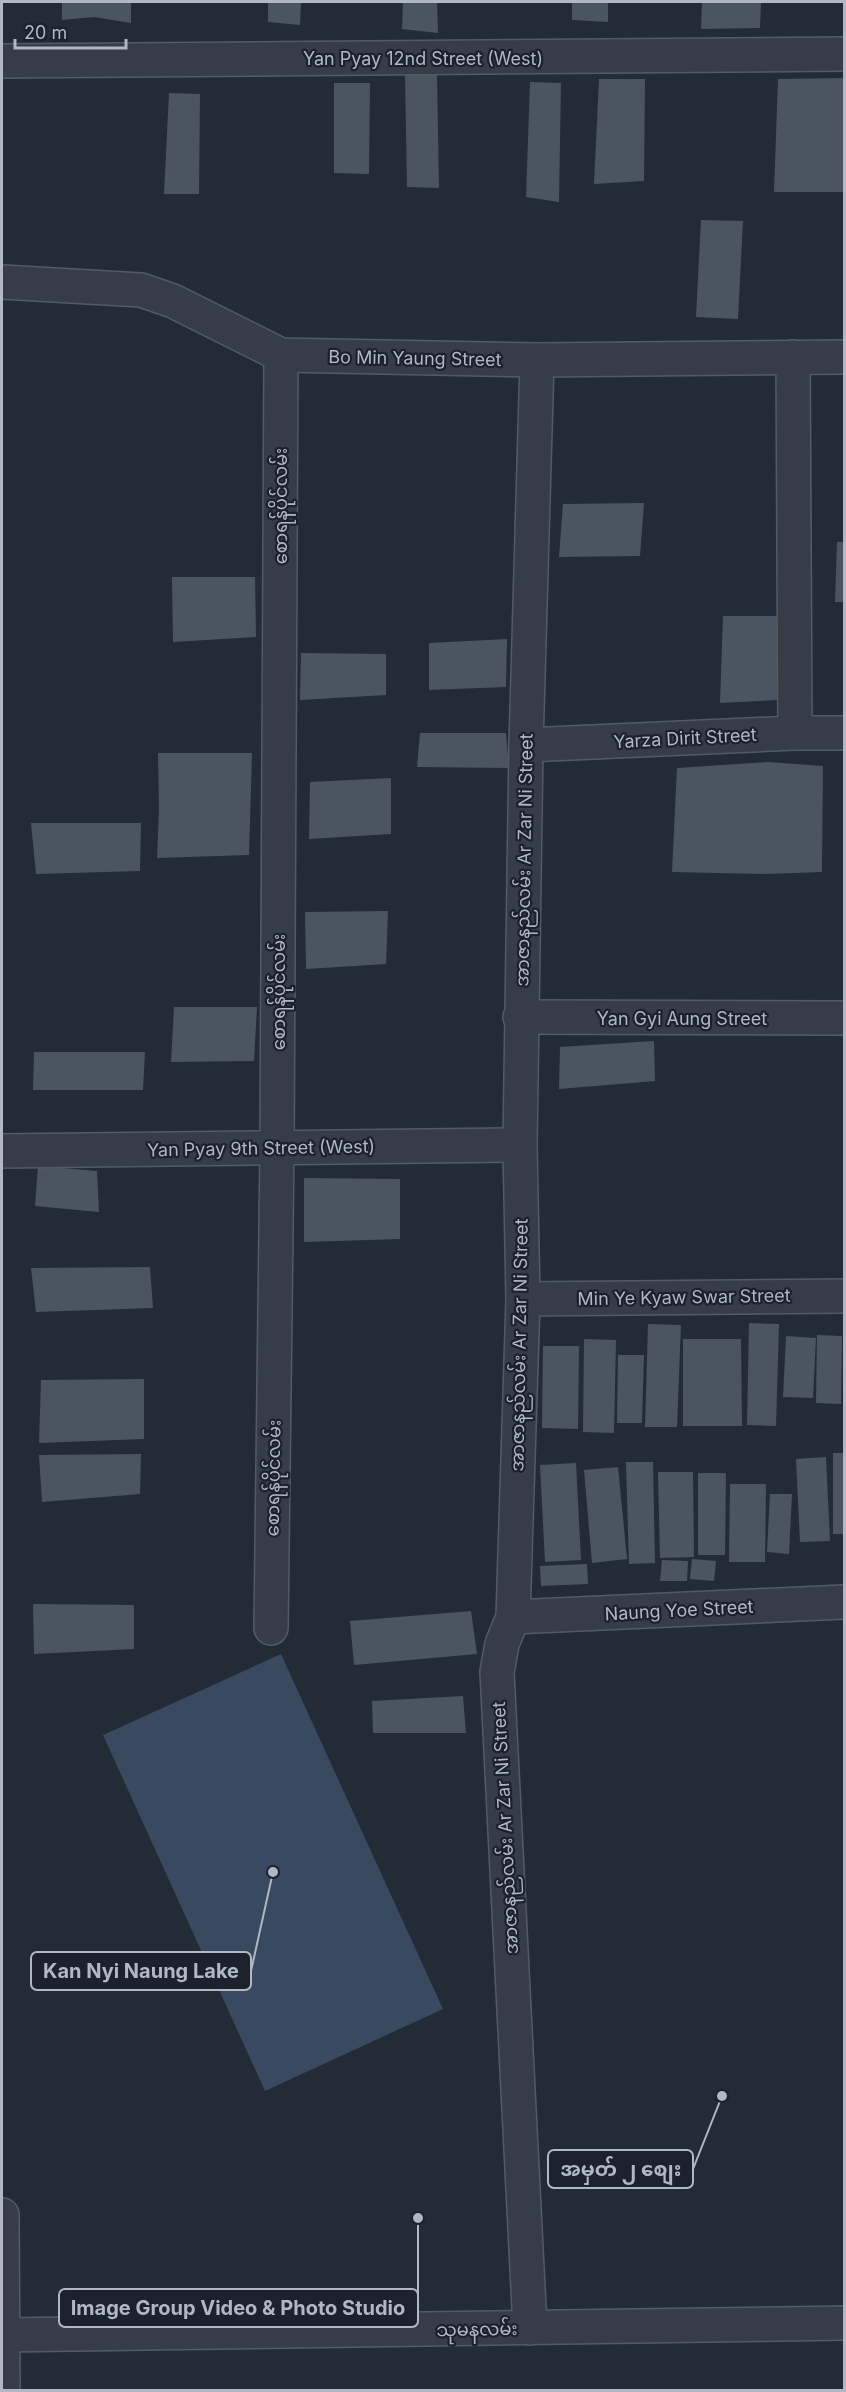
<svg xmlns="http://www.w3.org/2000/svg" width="846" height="2392" font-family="Inter,'Noto Sans Myanmar',sans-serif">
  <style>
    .water { fill: #39495f }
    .building { fill: #4b5562 }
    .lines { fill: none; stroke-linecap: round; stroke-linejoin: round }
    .minor-casing { stroke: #545b65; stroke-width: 36 }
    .minor { stroke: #363d47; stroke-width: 33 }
    .labels { text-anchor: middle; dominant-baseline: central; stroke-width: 4.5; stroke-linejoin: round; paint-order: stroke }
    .street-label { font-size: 18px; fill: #b1b8c4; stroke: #1c222c }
    .leader { fill: none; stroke: #b1b8c4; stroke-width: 2 }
    .callout-dot { fill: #b1b8c4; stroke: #1c222c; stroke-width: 2 }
    .callout { fill: #1c222c; stroke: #b1b8c4; stroke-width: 2 }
    .callout-label { font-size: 20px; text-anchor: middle; font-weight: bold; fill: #b1b8c4 }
  </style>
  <rect width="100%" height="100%" fill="#232b37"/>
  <path class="water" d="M 281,1654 L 443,2009 L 265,2091 L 103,1735 Z"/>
  <g class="building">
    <path d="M 62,2 L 131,2 L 131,23 L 94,17 L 62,20 Z"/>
    <path d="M 268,2 L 301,2 L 300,25 L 268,22 Z"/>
    <path d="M 403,2 L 437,2 L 438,33 L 402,29 Z"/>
    <path d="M 572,2 L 608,2 L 608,22 L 572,20 Z"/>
    <path d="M 702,2 L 761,2 L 760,28 L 701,29 Z"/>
    <path d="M 437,74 L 439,188 L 407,187 L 405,75 Z"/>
    <path d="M 844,78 L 844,192 L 774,192 L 778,79 Z"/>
    <path d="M 599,79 L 645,79 L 644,181 L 594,184 Z"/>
    <path d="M 530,82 L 561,83 L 559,202 L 526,197 Z"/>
    <path d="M 334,83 L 370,83 L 369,174 L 334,173 Z"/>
    <path d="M 169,93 L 200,94 L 199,194 L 164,194 Z"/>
    <path d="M 701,220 L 743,221 L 738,319 L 696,317 Z"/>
    <path d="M 644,503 L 640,556 L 559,557 L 563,504 Z"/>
    <path d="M 837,542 L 844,542 L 844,602 L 835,602 Z"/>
    <path d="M 172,577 L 255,577 L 256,637 L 173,642 Z"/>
    <path d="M 723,616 L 778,616 L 777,700 L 720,703 Z"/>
    <path d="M 507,639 L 506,687 L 429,690 L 429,643 Z"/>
    <path d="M 301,653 L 386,654 L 386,695 L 300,700 Z"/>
    <path d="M 420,733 L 506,733 L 509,768 L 417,767 Z"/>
    <path d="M 158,753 L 252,753 L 249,855 L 157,858 L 159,810 Z"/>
    <path d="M 768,762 L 823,766 L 822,872 L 765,874 L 672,872 L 677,768 Z"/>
    <path d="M 391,778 L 391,834 L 309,839 L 310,782 Z"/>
    <path d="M 31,823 L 141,823 L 140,871 L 36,874 Z"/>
    <path d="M 388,911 L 386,964 L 306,969 L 305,912 Z"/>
    <path d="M 174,1007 L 257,1007 L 254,1061 L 171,1062 Z"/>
    <path d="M 654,1041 L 655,1081 L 559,1089 L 560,1047 Z"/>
    <path d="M 34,1052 L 145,1052 L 143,1090 L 33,1090 Z"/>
    <path d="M 38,1166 L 97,1171 L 99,1212 L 35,1206 Z"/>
    <path d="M 304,1178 L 400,1179 L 400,1239 L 304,1242 Z"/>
    <path d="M 150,1267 L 153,1308 L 36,1312 L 31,1268 Z"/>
    <path d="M 749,1323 L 779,1324 L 776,1426 L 747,1425 Z"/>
    <path d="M 648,1324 L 681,1325 L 677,1427 L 645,1427 Z"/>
    <path d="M 817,1335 L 842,1336 L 841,1404 L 816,1403 Z"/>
    <path d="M 786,1336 L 816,1338 L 813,1398 L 783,1397 Z"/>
    <path d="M 584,1339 L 616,1340 L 614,1433 L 583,1432 Z"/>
    <path d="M 683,1339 L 741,1339 L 742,1426 L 683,1426 Z"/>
    <path d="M 543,1346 L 579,1346 L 578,1429 L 542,1428 Z"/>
    <path d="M 618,1355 L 644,1355 L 642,1423 L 617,1423 Z"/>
    <path d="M 144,1379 L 144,1439 L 39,1443 L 41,1380 Z"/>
    <rect x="833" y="1453" width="11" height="81"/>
    <path d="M 141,1454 L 140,1494 L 42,1502 L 39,1455 Z"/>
    <path d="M 826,1457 L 830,1541 L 800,1542 L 796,1459 Z"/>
    <path d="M 626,1462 L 653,1462 L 655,1563 L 629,1564 Z"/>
    <path d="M 576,1463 L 581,1560 L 545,1562 L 540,1465 Z"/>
    <path d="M 618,1467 L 627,1559 L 592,1563 L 584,1470 Z"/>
    <path d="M 658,1472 L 693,1472 L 694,1557 L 660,1558 Z"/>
    <path d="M 698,1473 L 726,1473 L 725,1555 L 698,1555 Z"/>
    <path d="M 730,1484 L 766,1484 L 765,1562 L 729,1562 Z"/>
    <path d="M 770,1494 L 792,1494 L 789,1554 L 767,1552 Z"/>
    <path d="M 692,1559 L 716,1561 L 714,1581 L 690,1579 Z"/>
    <path d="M 662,1560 L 688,1561 L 687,1581 L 660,1581 Z"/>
    <path d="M 587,1564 L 588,1584 L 541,1586 L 540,1566 Z"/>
    <path d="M 33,1604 L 134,1605 L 134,1649 L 34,1654 Z"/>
    <path d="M 471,1611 L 477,1654 L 354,1665 L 350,1621 Z"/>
    <path d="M 463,1696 L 466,1733 L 373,1733 L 372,1701 Z"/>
  </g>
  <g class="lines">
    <defs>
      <g id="minor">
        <path d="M 2,61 L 844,54"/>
        <path d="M 2,282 L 141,290 L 173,301 L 281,355 L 537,360 L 844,357"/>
        <path d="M 793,357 L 795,733"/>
        <path d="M 526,745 L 795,733 L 844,733"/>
        <path d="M 520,1017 L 844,1018"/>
        <path d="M 2,1151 L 520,1145"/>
        <path d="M 523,1299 L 844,1296"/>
        <path d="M 513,1617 L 844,1602"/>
        <path d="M 271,1628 L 277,1149 L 281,355"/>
        <path d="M 2,2215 L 3,2390"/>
        <path d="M 530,2328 L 497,1672 L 502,1644 L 513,1617 L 523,1299 L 520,1145 L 526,745 L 537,360"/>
        <path d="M 2,2335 L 844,2323"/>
      </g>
    </defs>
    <use href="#minor" class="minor-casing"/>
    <use href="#minor" class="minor"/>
  </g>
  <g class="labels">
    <g class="street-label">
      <text x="423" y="58">Yan Pyay 12nd Street (West)</text>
      <text transform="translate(415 358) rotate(1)">Bo Min Yaung Street</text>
      <text transform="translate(280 506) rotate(-90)">စောရန်ပိုင်လမ်း</text>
      <text transform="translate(685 738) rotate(-3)">Yarza Dirit Street</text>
      <text transform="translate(524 860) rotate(-89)">အာဇာနည်လမ်း Ar Zar Ni Street</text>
      <text transform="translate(278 992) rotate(-90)">စောရန်ပိုင်လမ်း</text>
      <text x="682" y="1018">Yan Gyi Aung Street</text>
      <text transform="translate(261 1148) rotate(-1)">Yan Pyay 9th Street (West)</text>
      <text transform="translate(684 1297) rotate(-1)">Min Ye Kyaw Swar Street</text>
      <text transform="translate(519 1345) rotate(-89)">အာဇာနည်လမ်း Ar Zar Ni Street</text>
      <text transform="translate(273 1478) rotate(-89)">စောရန်ပိုင်လမ်း</text>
      <text transform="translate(679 1610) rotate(-3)">Naung Yoe Street</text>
      <text transform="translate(505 1828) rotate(-93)">အာဇာနည်လမ်း Ar Zar Ni Street</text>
      <text transform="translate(477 2329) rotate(-1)">သုမနလမ်း</text>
    </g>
  </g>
  <path class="leader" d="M273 1872L251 1971M722 2096L693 2169M418 2218L418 2308"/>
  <g class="callout-dot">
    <circle cx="273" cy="1872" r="6"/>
    <circle cx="722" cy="2096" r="6"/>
    <circle cx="418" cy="2218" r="6"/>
  </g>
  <g class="callout">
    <rect x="31" y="1952" width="220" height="38" rx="6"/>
    <rect x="548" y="2150" width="145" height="38" rx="6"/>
    <rect x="59" y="2289" width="359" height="38" rx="6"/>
  </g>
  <g class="callout-label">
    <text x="141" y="1978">Kan Nyi Naung Lake</text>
    <text x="621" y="2176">အမှတ် ၂ စျေး</text>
    <text x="238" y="2315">Image Group Video &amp; Photo Studio</text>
  </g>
  <rect width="846" height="2392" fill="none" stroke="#b1b8c4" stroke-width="6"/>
  <path d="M15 39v9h111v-9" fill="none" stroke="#b1b8c4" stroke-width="3"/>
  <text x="24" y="39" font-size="18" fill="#b1b8c4" stroke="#1c222c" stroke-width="4.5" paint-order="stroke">20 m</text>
</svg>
